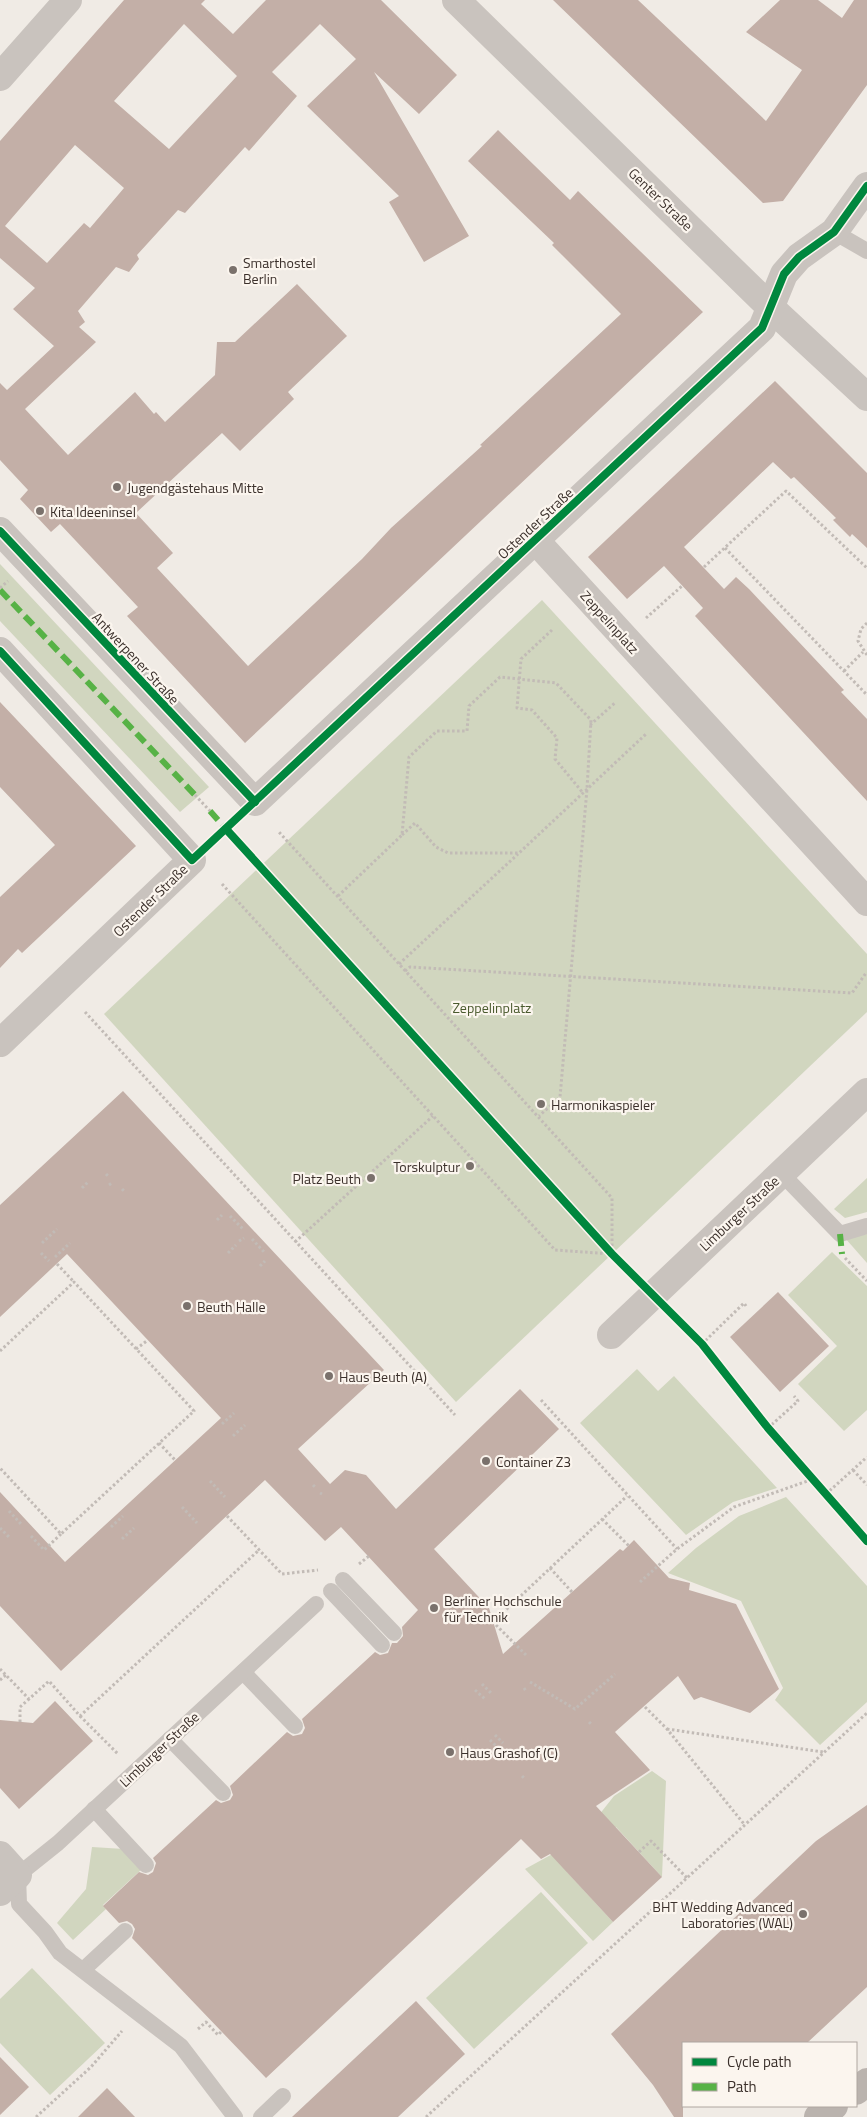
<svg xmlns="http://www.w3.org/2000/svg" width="867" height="2117" font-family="'Titillium Web',sans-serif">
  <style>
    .green { fill: #d1d6bf }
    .building { fill: #c3afa7; fill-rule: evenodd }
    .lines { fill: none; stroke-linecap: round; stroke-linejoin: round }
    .path { stroke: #c2bbb6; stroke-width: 3; stroke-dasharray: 2.5 2.5; stroke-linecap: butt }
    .service { stroke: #c9c3be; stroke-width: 16 }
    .minor { stroke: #c9c3be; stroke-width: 28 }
    .secondary { stroke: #bab3ae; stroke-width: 28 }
    .quiet { stroke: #57b246; stroke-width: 6; stroke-dasharray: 12 6; stroke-linecap: butt }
    .cycleway-casing { stroke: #fbf5ee; stroke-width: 11 }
    .cycleway { stroke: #00873e; stroke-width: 8 }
    .poi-dot { fill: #7a716c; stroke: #fbf5ee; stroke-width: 2 }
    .labels { text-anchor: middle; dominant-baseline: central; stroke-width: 4.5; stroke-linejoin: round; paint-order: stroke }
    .street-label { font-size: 14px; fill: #3b302b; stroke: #fbf5ee }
    .poi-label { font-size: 14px; fill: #3b302b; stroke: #fbf5ee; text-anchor: start }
    .park-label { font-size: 14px; fill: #4a5a2e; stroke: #fbf5ee }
  </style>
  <rect width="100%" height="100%" fill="#f0ebe5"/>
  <g class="green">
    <path d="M 0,564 L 209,787 L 180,812 L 0,621 Z"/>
    <path d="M 542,600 L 867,954 L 867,1012 L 456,1402 L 104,1014 Z"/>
    <path d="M 867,1178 L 867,1212 L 845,1218 L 834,1209 Z"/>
    <path d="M 867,1234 L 867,1263 L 845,1238 Z"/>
    <path d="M 832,1252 L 867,1286 L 867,1410 L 844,1431 L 798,1384 L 837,1346 L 788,1295 Z"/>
    <path d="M 637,1369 L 658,1391 L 674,1376 L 777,1488 L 733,1502 L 686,1535 L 580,1423 Z"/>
    <path d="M 786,1497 L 867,1586 L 867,1702 L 820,1745 L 775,1700 L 783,1688 L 741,1601 L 668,1573 L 696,1548 L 739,1516 Z"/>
    <path d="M 652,1771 L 666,1781 L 662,1877 L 616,1827 L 567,1872 L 613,1922 L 593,1941 L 525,1869 L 580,1839 L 614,1796 Z"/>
    <path d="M 92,1847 L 124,1849 L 142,1869 L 103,1905 L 106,1909 L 73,1940 L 57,1923 L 86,1889 Z"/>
    <path d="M 541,1892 L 588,1943 L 474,2049 L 426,1998 Z"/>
    <path d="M 32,1968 L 105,2043 L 50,2095 L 0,2043 L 0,1999 Z"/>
  </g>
  <g class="building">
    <path d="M 124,0 L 205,0 L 201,4 L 233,34 L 266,0 L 381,0 L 457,75 L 419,114 L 374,72 L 469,236 L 424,262 L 389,202 L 399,196 L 307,106 L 356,59 L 320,24 L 272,72 L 297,96 L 249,151 L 245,147 L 185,213 L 178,210 L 137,255 L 139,259 L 129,272 L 116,267 L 78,311 L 85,322 L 79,327 L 96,342 L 25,409 L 68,455 L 135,392 L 154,414 L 156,412 L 165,422 L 215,375 L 217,342 L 235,342 L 297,284 L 347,336 L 288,392 L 294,399 L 240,451 L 222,433 L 136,513 L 173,553 L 157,568 L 248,666 L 362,559 L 391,528 L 482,446 L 480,445 L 621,314 L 552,245 L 554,243 L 468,161 L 498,130 L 570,200 L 578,191 L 703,312 L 245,743 L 127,616 L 138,607 L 60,524 L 51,532 L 20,499 L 28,490 L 0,460 L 0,383 L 7,390 L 54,346 L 13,309 L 35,288 L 0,258 L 0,141 ZM 184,24 L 237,76 L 169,149 L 114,101 ZM 75,145 L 124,188 L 90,228 L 84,223 L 47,263 L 5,226 Z"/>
    <path d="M 553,0 L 638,0 L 766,121 L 802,70 L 746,32 L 780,0 L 818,0 L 842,18 L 854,0 L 867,0 L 867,85 L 783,201 L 763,203 Z"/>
    <path d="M 775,381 L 867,473 L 867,548 L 852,534 L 850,537 L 833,520 L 836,518 L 794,477 L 791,479 L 773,462 L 684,547 L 724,589 L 736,577 L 749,589 L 844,690 L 841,692 L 867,719 L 867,801 L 695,616 L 703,608 L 664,566 L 627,599 L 588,557 Z"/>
    <path d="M 0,702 L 136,846 L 22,953 L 18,949 L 0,968 L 0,897 L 55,845 L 0,787 Z"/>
    <path d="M 123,1091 L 384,1370 L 298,1449 L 330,1484 L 345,1470 L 366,1475 L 396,1509 L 520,1389 L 559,1429 L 434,1549 L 489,1608 L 503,1654 L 620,1549 L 623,1551 L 634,1540 L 669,1578 L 690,1583 L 689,1590 L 736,1604 L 779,1689 L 750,1713 L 701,1697 L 694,1700 L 678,1676 L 615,1732 L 650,1770 L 596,1806 L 662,1877 L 613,1922 L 550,1854 L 541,1859 L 521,1839 L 266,2078 L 132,1938 L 135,1929 L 132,1924 L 127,1921 L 119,1923 L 103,1906 L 139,1872 L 148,1875 L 153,1872 L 156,1863 L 153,1858 L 216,1800 L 221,1803 L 230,1800 L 233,1795 L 230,1786 L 287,1732 L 293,1736 L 302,1734 L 305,1728 L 302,1719 L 375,1652 L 380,1655 L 388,1653 L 392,1643 L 397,1643 L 403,1636 L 402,1627 L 418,1610 L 341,1527 L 325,1541 L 265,1480 L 61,1671 L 0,1606 L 0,1492 L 65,1562 L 221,1418 L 67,1254 L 0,1317 L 0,1205 Z"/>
    <path d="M 778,1292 L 829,1346 L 780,1392 L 730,1337 Z"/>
    <path d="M 55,1701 L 93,1741 L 19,1809 L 0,1788 L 0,1720 L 33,1723 Z"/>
    <path d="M 867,1805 L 867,1987 L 807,2043 L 683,2043 L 683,2117 L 674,2117 L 653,2085 L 611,2034 L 816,1841 Z"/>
    <path d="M 416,2001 L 465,2054 L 398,2117 L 292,2117 Z"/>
    <path d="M 0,2057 L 29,2087 L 0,2115 Z"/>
    <path d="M 107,2088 L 135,2117 L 78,2117 Z"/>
  </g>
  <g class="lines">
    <g class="path">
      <path d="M 725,548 L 867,695"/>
      <path d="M 704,567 L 786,491 L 867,568"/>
      <path d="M 0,588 L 8,581"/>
      <path d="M 646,618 L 682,586"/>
      <path d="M 867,623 L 861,629 L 858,641 L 867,655"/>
      <path d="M 552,630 L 521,659 L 517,708 L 532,710 L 557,738 L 555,759 L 583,793"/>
      <path d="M 844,671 L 863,652"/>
      <path d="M 590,725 L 616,702"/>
      <path d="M 195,795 L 210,811"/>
      <path d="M 402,835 L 415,823 L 436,847 L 448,853 L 519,853 L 646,734"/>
      <path d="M 244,849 L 621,1264"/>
      <path d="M 222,884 L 555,1250 L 612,1254 L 612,1198 L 278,831"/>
      <path d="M 338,896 L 402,835 L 409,757 L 437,731 L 467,731 L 469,706 L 500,677 L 556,683 L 591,720 L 587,789 L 560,1097 L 539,1116"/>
      <path d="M 399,964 L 518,854"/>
      <path d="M 405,971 L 410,967 L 852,993 L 866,973"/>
      <path d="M 85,1012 L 455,1415"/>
      <path d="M 106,1174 L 109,1177"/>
      <path d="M 109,1185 L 112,1183"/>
      <path d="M 82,1188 L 89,1181"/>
      <path d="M 122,1189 L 125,1192"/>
      <path d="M 230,1216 L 243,1229"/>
      <path d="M 217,1220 L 222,1215"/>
      <path d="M 252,1239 L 265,1253"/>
      <path d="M 239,1241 L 244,1238"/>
      <path d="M 295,1242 L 433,1116"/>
      <path d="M 42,1243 L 57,1229"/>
      <path d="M 41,1253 L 49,1261"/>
      <path d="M 228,1253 L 236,1245"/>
      <path d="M 55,1257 L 70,1243"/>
      <path d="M 845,1258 L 867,1281"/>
      <path d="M 57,1264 L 74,1282"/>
      <path d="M 260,1266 L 265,1261"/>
      <path d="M 702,1344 L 744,1303 L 746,1306"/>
      <path d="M 136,1349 L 148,1340"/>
      <path d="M 0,1351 L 74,1282 L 194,1411 L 61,1534 L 0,1468"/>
      <path d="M 541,1400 L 677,1549"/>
      <path d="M 222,1424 L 234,1413"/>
      <path d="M 768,1428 L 798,1401 L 794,1396"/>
      <path d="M 233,1436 L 245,1425"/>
      <path d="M 159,1443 L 175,1460"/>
      <path d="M 853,1470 L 867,1485"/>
      <path d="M 210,1481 L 225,1497"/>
      <path d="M 313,1485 L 315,1487"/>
      <path d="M 320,1493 L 322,1494"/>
      <path d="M 826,1494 L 867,1457"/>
      <path d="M 182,1507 L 197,1523"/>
      <path d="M 9,1511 L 21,1524"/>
      <path d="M 227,1516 L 282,1574 L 318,1570"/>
      <path d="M 602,1519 L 629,1546"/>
      <path d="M 111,1527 L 123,1516"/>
      <path d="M 0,1528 L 9,1537"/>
      <path d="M 31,1536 L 44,1550 L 61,1534"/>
      <path d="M 122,1539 L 134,1528"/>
      <path d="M 359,1564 L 369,1556"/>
      <path d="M 550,1568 L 572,1592"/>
      <path d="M 640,1582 L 677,1549 L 734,1507 L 813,1479"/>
      <path d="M 526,1655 L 493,1622 L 627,1496"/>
      <path d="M 0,1669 L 29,1699 L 49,1681 L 80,1716 L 259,1550"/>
      <path d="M 0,1680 L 6,1675"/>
      <path d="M 530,1682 L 575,1709 L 615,1674"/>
      <path d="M 482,1684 L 491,1693"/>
      <path d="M 524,1688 L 526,1691"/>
      <path d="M 475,1690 L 485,1699"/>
      <path d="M 645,1707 L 667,1729 L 744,1824"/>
      <path d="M 80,1716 L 118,1754"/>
      <path d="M 20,1722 L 20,1707 L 29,1699"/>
      <path d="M 589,1722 L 592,1725"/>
      <path d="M 667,1729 L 823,1752"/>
      <path d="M 495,1735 L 503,1743"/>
      <path d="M 490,1740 L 498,1748"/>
      <path d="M 483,1750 L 486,1752"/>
      <path d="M 522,1776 L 525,1779"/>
      <path d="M 639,1852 L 651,1841 L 687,1878"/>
      <path d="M 198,2029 L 206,2022 L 218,2035 L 222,2031"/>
      <path d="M 36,2117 L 91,2067 L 122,2031"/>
      <path d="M 426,2117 L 867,1713"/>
    </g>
    <g class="service">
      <path d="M 834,232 L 867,251"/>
      <path d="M 781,1173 L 840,1234 L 867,1226"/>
      <path d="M 343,1580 L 394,1633"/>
      <path d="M 331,1591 L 382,1645"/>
      <path d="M 243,1672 L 295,1726"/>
      <path d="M 170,1739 L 223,1793"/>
      <path d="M 94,1809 L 146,1865"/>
      <path d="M 84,1969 L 125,1931"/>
      <path d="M 235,2117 L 181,2046 L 60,1953 L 45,1932 L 19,1904 L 18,1875 L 58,1843 L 316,1604"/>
      <path d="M 261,2117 L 283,2096"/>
    </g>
    <g class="minor">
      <path d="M 456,0 L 770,307 L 867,397"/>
      <path d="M 0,77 L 68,0"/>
      <path d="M 0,531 L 255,802 L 762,328 L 784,274 L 799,257 L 834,232 L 867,186"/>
      <path d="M 535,540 L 867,902"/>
      <path d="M 0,651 L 192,860 L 0,1043"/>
      <path d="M 611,1335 L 867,1092"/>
      <path d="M 0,1855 L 18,1875 L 0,1892"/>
    </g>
    <g class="secondary">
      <path d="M 856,2091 L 867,2082"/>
      <path d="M 818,2117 L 834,2106"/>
    </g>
    <g class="quiet">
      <path d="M 0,590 L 195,795"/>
      <path d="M 210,811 L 226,829"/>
      <path d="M 840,1234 L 842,1254"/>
    </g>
    <defs>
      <g id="cycleway">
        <path d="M 0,531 L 255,802"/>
        <path d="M 0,651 L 192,860 L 762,328 L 784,274 L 799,257 L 834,232 L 867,186"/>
        <path d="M 226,829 L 612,1254 L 702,1344 L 768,1428 L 867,1541"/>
      </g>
    </defs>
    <use href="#cycleway" class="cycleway-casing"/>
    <use href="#cycleway" class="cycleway"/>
  </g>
  <g class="poi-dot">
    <circle cx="233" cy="270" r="5"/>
    <circle cx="117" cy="487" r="5"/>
    <circle cx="40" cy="511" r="5"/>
    <circle cx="541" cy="1104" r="5"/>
    <circle cx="470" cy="1166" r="5"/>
    <circle cx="371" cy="1178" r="5"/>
    <circle cx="187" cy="1306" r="5"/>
    <circle cx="329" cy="1376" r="5"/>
    <circle cx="486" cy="1461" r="5"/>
    <circle cx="434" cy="1608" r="5"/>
    <circle cx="450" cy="1752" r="5"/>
    <circle cx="803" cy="1914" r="5"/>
  </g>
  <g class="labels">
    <g class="street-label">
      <text transform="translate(661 199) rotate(44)">Genter Straße</text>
      <text transform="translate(535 523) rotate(-43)">Ostender Straße</text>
      <text transform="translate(610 622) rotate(48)">Zeppelinplatz</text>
      <text transform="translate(136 658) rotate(47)">Antwerpener Straße</text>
      <text transform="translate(150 900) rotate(-44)">Ostender Straße</text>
      <text transform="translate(739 1213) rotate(-43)">Limburger Straße</text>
      <text transform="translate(159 1749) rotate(-43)">Limburger Straße</text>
    </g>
    <g class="poi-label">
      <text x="243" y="262">Smarthostel<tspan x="243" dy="16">Berlin</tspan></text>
      <text x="127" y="487">Jugendgästehaus Mitte</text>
      <text x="50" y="511">Kita Ideeninsel</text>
      <text x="551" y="1104">Harmonikaspieler</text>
      <text x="460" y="1166" text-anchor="end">Torskulptur</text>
      <text x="361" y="1178" text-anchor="end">Platz Beuth</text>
      <text x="197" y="1306">Beuth Halle</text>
      <text x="339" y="1376">Haus Beuth (A)</text>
      <text x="496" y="1461">Container Z3</text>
      <text x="444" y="1600">Berliner Hochschule<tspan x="444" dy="16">für Technik</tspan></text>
      <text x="460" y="1752">Haus Grashof (C)</text>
      <text x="793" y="1906" text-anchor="end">BHT Wedding Advanced<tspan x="793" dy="16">Laboratories (WAL)</tspan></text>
    </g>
    <g class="park-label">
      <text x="492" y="1007">Zeppelinplatz</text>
    </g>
  </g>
  <rect x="682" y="2042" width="175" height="65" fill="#fbf5ee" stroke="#aea6a0"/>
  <rect x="692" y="2058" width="25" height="8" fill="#00873e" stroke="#aea6a0"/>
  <text x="727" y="2067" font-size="15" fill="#3b302b">Cycle path</text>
  <rect x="692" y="2083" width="25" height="8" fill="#57b246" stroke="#aea6a0"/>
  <text x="727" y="2092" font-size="15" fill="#3b302b">Path</text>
</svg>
